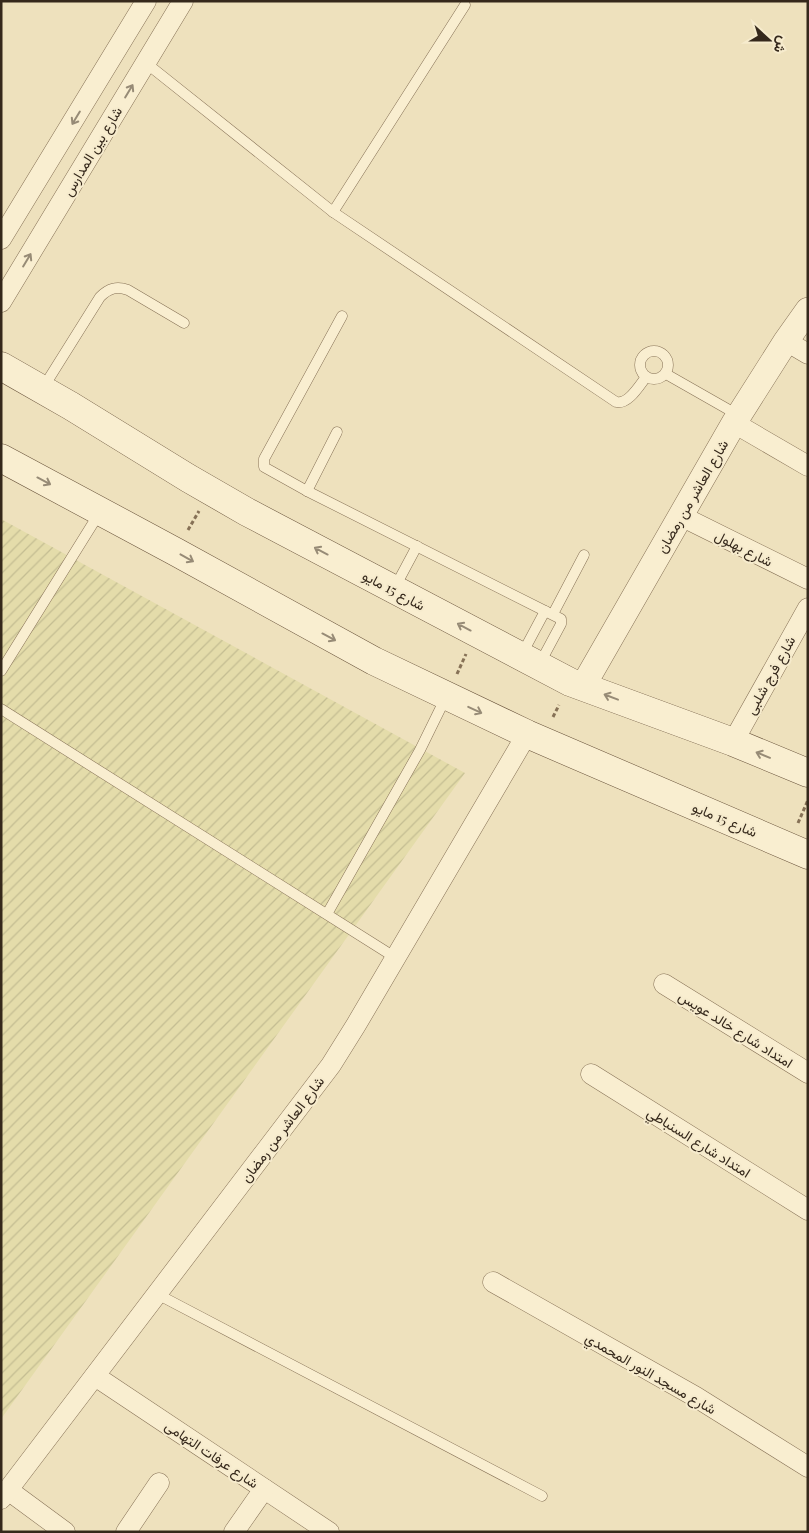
<svg xmlns="http://www.w3.org/2000/svg" width="809" height="1533" font-family="'Playfair Display',Vazirmatn,serif">
  <style>
    .farmland { fill: url(#farmland-furrows) }
    .lines { fill: none; stroke-linecap: round; stroke-linejoin: round }
    .service-casing { stroke: #867156; stroke-width: 11 }
    .minor-casing { stroke: #867156; stroke-width: 21 }
    .tertiary-casing { stroke: #867156; stroke-width: 26 }
    .secondary-casing { stroke: #68523a; stroke-width: 29 }
    .path { stroke: #867156; stroke-width: 3; stroke-dasharray: 4 2.5; stroke-linecap: butt }
    .service { stroke: #f9eed0; stroke-width: 10 }
    .minor { stroke: #f9eed0; stroke-width: 20 }
    .tertiary { stroke: #f9eed0; stroke-width: 25 }
    .secondary { stroke: #f9eed0; stroke-width: 28 }
    .oneway { stroke: #978b76 }
    .labels { text-anchor: middle; dominant-baseline: central; stroke-width: 4; stroke-linejoin: round; paint-order: stroke }
    .street-label { font-size: 14px; fill: #35281b; stroke: #f6ebcd }
  </style>
  <defs>
    <pattern id="farmland-furrows" width="10" height="10" patternUnits="userSpaceOnUse" patternTransform="scale(1.25)"><rect width="10" height="10" fill="#e4dcaa"/><path d="M-1 1l2-2M0 10L10 0M9 11l2-2" fill="none" stroke="#c4bd92"/></pattern>
  </defs>
  <rect width="100%" height="100%" fill="#eee1bd"/>
  <path class="farmland" d="M 1,519 L 465,773 L 1,1419 Z"/>
  <g class="lines">
    <defs>
      <g id="service">
        <path d="M 146,63 L 333,212 L 616,402 C 628,405 639,386 646,377"/>
        <path d="M 333,212 L 465,5"/>
        <path d="M 342,316 L 264,459 L 264,467 L 307,491 L 561,619 L 561,624 L 539,665"/>
        <circle cx="654" cy="365" r="14"/>
        <path d="M 666,374 L 738,415"/>
        <path d="M 43,388 L 100,297 C 109,288 117,286 128,290 L 184,323"/>
        <path d="M 307,491 L 337,432"/>
        <path d="M 394,589 L 417,546"/>
        <path d="M 553,614 L 584,555"/>
        <path d="M 521,656 L 545,611"/>
        <path d="M 1,671 L 100,512"/>
        <path d="M 1,709 L 396,958"/>
        <path d="M 327,914 L 420,750 L 446,697"/>
        <path d="M 157,1294 L 542,1496"/>
      </g>
      <g id="minor">
        <path d="M 1,239 L 146,1"/>
        <path d="M 1,302 L 183,1"/>
        <path d="M 786,341 L 808,354"/>
        <path d="M 734,423 L 808,466"/>
        <path d="M 681,516 L 808,579"/>
        <path d="M 733,742 L 808,608"/>
        <path d="M 664,984 L 808,1073"/>
        <path d="M 591,1074 L 808,1210"/>
        <path d="M 493,1282 L 696,1397 L 808,1467"/>
        <path d="M 95,1376 L 329,1532"/>
        <path d="M 8,1490 L 65,1532"/>
        <path d="M 1,1499 L 331,1065 L 356,1025 L 527,734"/>
        <path d="M 126,1532 L 159,1483"/>
        <path d="M 234,1532 L 264,1489"/>
      </g>
      <path id="tertiary" d="M 583,686 L 734,423 L 786,341 L 808,310"/>
      <g id="secondary">
        <path d="M 1,366 L 71,406 L 188,478 L 247,512 L 570,682 L 733,742 L 808,773"/>
        <path d="M 1,458 L 176,552 L 374,661 L 527,734 L 808,855"/>
      </g>
    </defs>
    <use href="#service" class="service-casing"/>
    <use href="#minor" class="minor-casing"/>
    <use href="#tertiary" class="tertiary-casing"/>
    <use href="#secondary" class="secondary-casing"/>
    <g class="path">
      <path d="M 188,530 L 199,511"/>
      <path d="M 457,674 L 466,654"/>
      <path d="M 553,717 L 559,705"/>
      <path d="M 798,823 L 808,800"/>
    </g>
    <use href="#service" class="service"/>
    <use href="#minor" class="minor"/>
    <use href="#tertiary" class="tertiary"/>
    <use href="#secondary" class="secondary"/>
  </g>
  <defs><path id="oneway-shaft" d="M-6 0H5M1.5-3L5.5 0L1.5 3" fill="none" stroke-width="1.6" stroke-linecap="round" stroke-linejoin="round" transform="scale(1.25)"/></defs>
  <g class="oneway">
    <use href="#oneway-shaft" transform="translate(129 91) rotate(-59)"/>
    <use href="#oneway-shaft" transform="translate(76 118) rotate(121)"/>
    <use href="#oneway-shaft" transform="translate(27 260) rotate(-59)"/>
    <use href="#oneway-shaft" transform="translate(44 481) rotate(28)"/>
    <use href="#oneway-shaft" transform="translate(321 551) rotate(-152)"/>
    <use href="#oneway-shaft" transform="translate(187 558) rotate(29)"/>
    <use href="#oneway-shaft" transform="translate(464 627) rotate(-152)"/>
    <use href="#oneway-shaft" transform="translate(329 637) rotate(28)"/>
    <use href="#oneway-shaft" transform="translate(611 697) rotate(-159)"/>
    <use href="#oneway-shaft" transform="translate(475 710) rotate(25)"/>
    <use href="#oneway-shaft" transform="translate(763 755) rotate(-158)"/>
  </g>
  <g class="labels">
    <g class="street-label">
      <text transform="translate(92 151) rotate(-59)">شارع بين المدارس</text>
      <text transform="translate(692 496) rotate(-60)">شارع العاشر من رمضان</text>
      <text transform="translate(744 548) rotate(27)">شارع بهلول</text>
      <text transform="translate(394 590) rotate(28)">شارع 15 مايو</text>
      <text transform="translate(770 675) rotate(-61)">شارع فرج شلبى</text>
      <text transform="translate(725 819) rotate(23)">شارع 15 مايو</text>
      <text transform="translate(736 1029) rotate(32)">امتداد شارع خالد عويس</text>
      <text transform="translate(282 1129) rotate(-53)">شارع العاشر من رمضان</text>
      <text transform="translate(699 1142) rotate(32)">امتداد شارع السنباطي</text>
      <text transform="translate(651 1373) rotate(30)">شارع مسجد النور المحمدي</text>
      <text transform="translate(212 1454) rotate(34)">شارع عرفات التهامى</text>
    </g>
  </g>
  <rect width="809" height="1533" fill="none" stroke="#35281b" stroke-width="5"/>
  <g transform="translate(769 40) rotate(111)" stroke="#f6ebcd" stroke-width="4" paint-order="stroke">
  <path d="M0-4L9 19L0 12L-9 19Z" fill="#35281b"/>
  <text y="-8" font-size="14" font-weight="bold" text-anchor="middle" fill="#35281b">ش</text>
  </g>
</svg>
